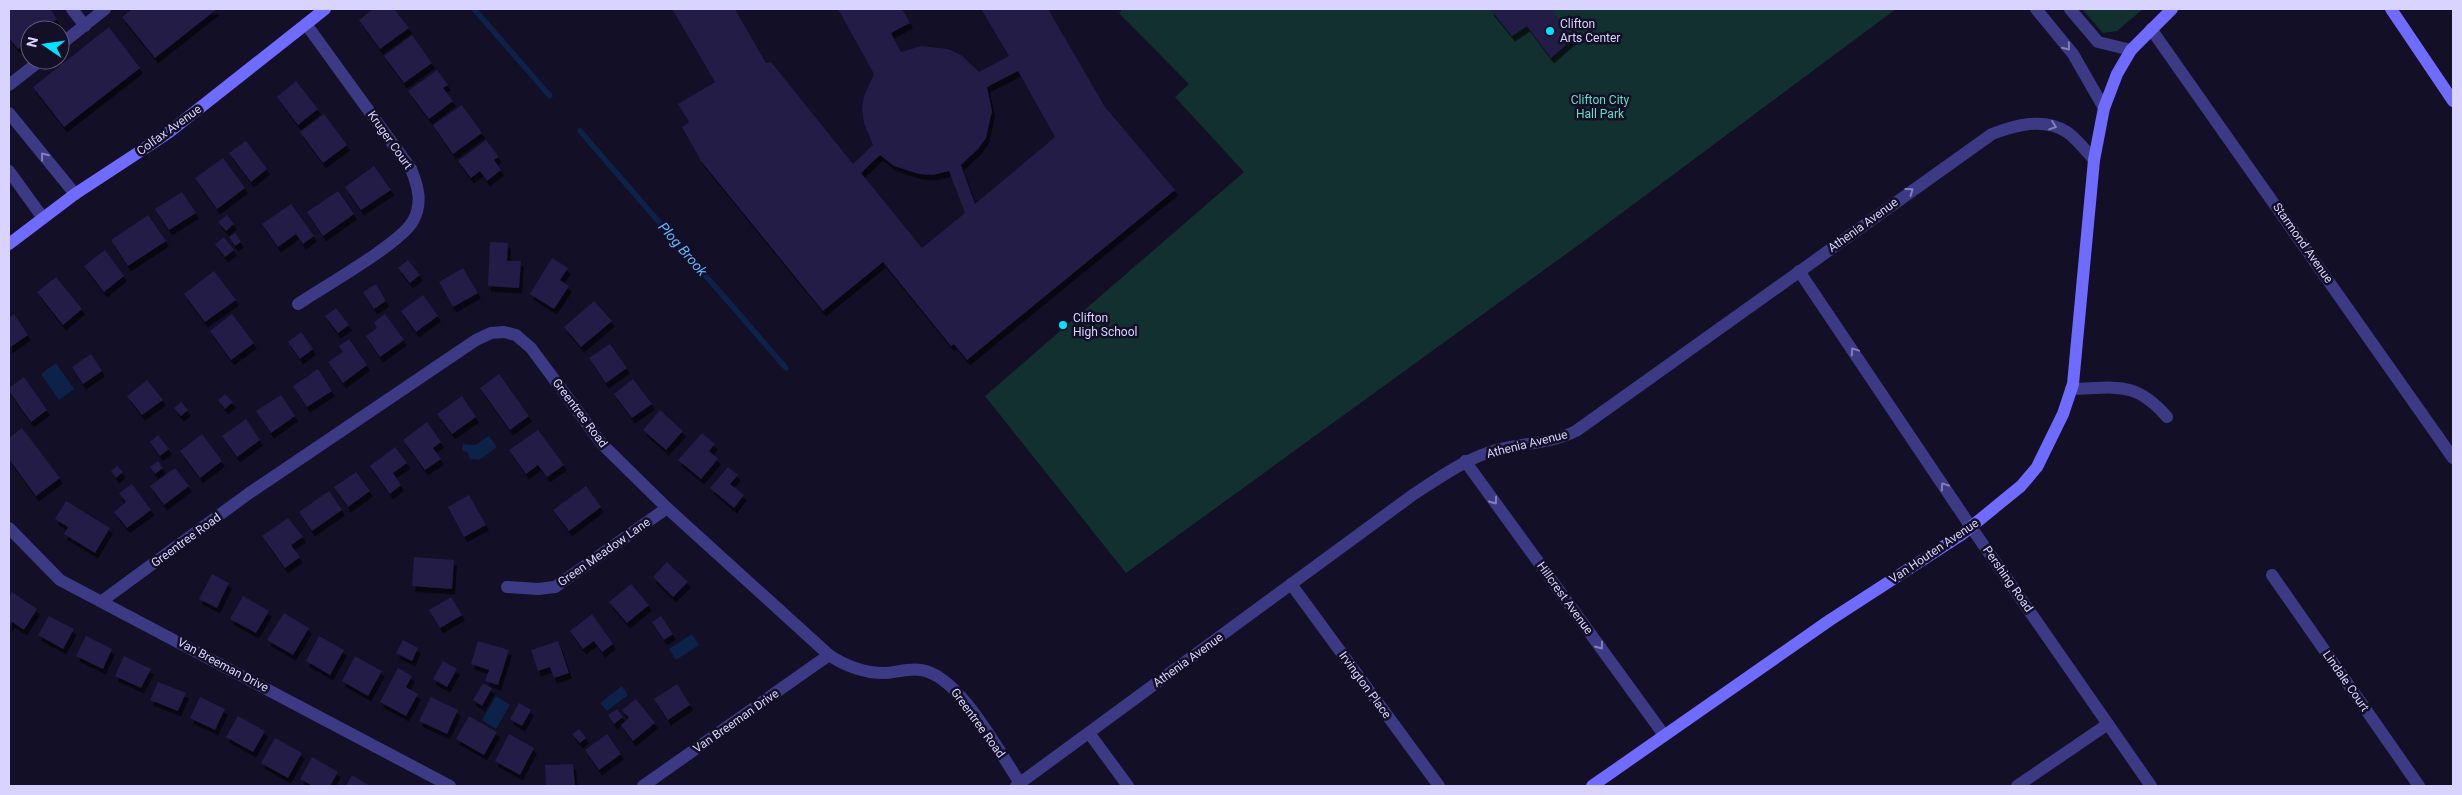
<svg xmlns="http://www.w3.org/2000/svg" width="2462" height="795" font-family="Roboto,sans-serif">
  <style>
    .green { fill: #12302f }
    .water { fill: #0c2248 }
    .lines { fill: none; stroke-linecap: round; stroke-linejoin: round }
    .stream { stroke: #0c2248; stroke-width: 5.5 }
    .building { fill: #241b47; fill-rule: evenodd; filter: url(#shadow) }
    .street { stroke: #3d3a85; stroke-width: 12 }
    .secondary { stroke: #6f6bff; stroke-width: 12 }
    .oneway { stroke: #837fbc }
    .poi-dot { fill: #00e5ff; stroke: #130f26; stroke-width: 2 }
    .labels { text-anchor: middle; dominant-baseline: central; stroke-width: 5; stroke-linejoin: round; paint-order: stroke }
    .poi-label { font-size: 12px; fill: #d9d4ff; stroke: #130f26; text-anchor: start }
    .park-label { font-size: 12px; fill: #5fe0c0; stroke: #130f26 }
    .street-label { font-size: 12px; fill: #d9d4ff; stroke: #130f26 }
    .water-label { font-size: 14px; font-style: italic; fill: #62b6ff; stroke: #130f26 }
  </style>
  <defs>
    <filter id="shadow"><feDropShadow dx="3" dy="5.5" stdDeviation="0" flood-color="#0009"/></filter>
  </defs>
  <rect width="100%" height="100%" fill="#130f26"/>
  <g class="green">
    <path d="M 1123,9 L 1896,9 L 1584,241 L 1126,573 L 985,396 L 1244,172 L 1175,97 L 1189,84 L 1119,13 Z"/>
    <path d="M 2082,9 L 2143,9 L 2117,31 L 2103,33 Z"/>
  </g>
  <g class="water">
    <path d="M 56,363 L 74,389 L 59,400 L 41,374 Z"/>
    <path d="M 489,436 L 497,447 L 479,460 L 470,459 L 468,453 L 462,450 L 463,444 L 475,445 Z"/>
    <path d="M 692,634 L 699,645 L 676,660 L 669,649 Z"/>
    <path d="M 622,686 L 628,695 L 607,711 L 600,703 Z"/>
    <path d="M 496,696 L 510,705 L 496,729 L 482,720 Z"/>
  </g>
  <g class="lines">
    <g class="stream">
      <path d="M 474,9 L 550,96"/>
      <path d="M 580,131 L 786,368"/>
    </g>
  </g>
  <g class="building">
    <path d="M 9,9 L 50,9 L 57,19 L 43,30 L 30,30 L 30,40 L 18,49 L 9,38 Z"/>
    <path d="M 132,9 L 217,9 L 155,58 L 122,17 Z"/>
    <path d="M 373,9 L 394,9 L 409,28 L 380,49 L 359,20 Z"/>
    <path d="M 672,9 L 735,9 L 766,63 L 771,62 L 853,164 L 873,145 L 864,123 L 862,109 L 864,96 L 874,74 L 838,9 L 902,9 L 910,23 L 891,33 L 901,52 L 921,46 L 948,49 L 961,55 L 979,72 L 1009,56 L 981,9 L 1048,9 L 1105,107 L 1175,190 L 967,360 L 954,344 L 951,346 L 883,262 L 823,311 L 701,161 L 682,127 L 689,122 L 678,104 L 715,82 ZM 1018,71 L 1055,137 L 975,204 L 961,165 L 978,149 L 986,138 L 992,111 L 987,87 ZM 880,155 L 894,166 L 919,174 L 933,175 L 949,171 L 965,213 L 922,248 L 861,173 Z"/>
    <path d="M 1490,9 L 1550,9 L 1574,38 L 1551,58 L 1527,26 L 1512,36 Z"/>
    <path d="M 109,27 L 140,68 L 64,127 L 33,87 Z"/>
    <path d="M 412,35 L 432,63 L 404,83 L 384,56 Z"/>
    <path d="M 437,70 L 448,85 L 443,88 L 453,101 L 429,119 L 408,91 Z"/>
    <path d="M 296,81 L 318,109 L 298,125 L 277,97 Z"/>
    <path d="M 462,105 L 482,133 L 453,154 L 433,125 Z"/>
    <path d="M 324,114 L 347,145 L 323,163 L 300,132 Z"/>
    <path d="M 486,140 L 499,157 L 494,160 L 501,170 L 487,181 L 480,171 L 471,178 L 458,161 Z"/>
    <path d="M 246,141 L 267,169 L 251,182 L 229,153 Z"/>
    <path d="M 223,158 L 245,188 L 217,209 L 195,178 Z"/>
    <path d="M 374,166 L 391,190 L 361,210 L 345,187 Z"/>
    <path d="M 338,191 L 354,214 L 323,236 L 307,212 Z"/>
    <path d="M 182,192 L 196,213 L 169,230 L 155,209 Z"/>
    <path d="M 291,204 L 314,236 L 303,244 L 296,234 L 278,247 L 262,224 Z"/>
    <path d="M 148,215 L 166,241 L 128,266 L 111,240 Z"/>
    <path d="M 227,215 L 234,224 L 226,231 L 218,222 Z"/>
    <path d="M 235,233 L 241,242 L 235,246 L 229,237 Z"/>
    <path d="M 224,237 L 234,250 L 225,257 L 215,244 Z"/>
    <path d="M 490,242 L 508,243 L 507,261 L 521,261 L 519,288 L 488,286 Z"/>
    <path d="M 105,250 L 124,276 L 104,292 L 84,266 Z"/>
    <path d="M 552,258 L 568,268 L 560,280 L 569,286 L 554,309 L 530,294 Z"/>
    <path d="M 408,260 L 420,275 L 410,283 L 398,268 Z"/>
    <path d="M 463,268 L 478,293 L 453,307 L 439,282 Z"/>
    <path d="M 214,271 L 236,300 L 205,322 L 184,294 Z"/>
    <path d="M 56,277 L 82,309 L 63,325 L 37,292 Z"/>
    <path d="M 376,284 L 386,301 L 374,309 L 363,292 Z"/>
    <path d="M 423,295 L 438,316 L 416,332 L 401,311 Z"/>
    <path d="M 594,301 L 612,321 L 581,347 L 564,327 Z"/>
    <path d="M 336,308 L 349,325 L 338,333 L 325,316 Z"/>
    <path d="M 14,314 L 28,335 L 9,348 L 9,318 Z"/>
    <path d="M 232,314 L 254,343 L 231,360 L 210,331 Z"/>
    <path d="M 385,314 L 404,340 L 380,357 L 366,336 L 377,328 L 374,322 Z"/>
    <path d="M 301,332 L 313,349 L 300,359 L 288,342 Z"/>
    <path d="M 349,339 L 367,365 L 343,383 L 328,362 L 343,352 L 339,346 Z"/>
    <path d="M 610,344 L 627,368 L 606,383 L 589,358 Z"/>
    <path d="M 91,354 L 102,371 L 83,384 L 72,367 Z"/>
    <path d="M 318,369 L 332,391 L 307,407 L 293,386 Z"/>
    <path d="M 499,374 L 529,416 L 510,430 L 480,388 Z"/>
    <path d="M 24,377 L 47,410 L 31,422 L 9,391 L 9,388 Z"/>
    <path d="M 633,379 L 652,404 L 632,418 L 614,394 Z"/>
    <path d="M 147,380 L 163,400 L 142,415 L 127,396 Z"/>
    <path d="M 225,394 L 233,402 L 225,409 L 218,400 Z"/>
    <path d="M 281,395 L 295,416 L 271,433 L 256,411 Z"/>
    <path d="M 462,396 L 476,417 L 452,434 L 437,414 Z"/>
    <path d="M 181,402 L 188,410 L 181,416 L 174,408 Z"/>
    <path d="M 660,410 L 683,431 L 666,450 L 643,430 Z"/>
    <path d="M 246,419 L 260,440 L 237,457 L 222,436 Z"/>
    <path d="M 427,422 L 441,442 L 433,448 L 441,459 L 425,470 L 403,440 Z"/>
    <path d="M 22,428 L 60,478 L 36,496 L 9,459 L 9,438 Z"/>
    <path d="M 538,430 L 564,465 L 547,477 L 538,465 L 526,474 L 509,450 Z"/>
    <path d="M 702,433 L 715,444 L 709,451 L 718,459 L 701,479 L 678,460 Z"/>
    <path d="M 202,434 L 222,461 L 200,478 L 180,451 Z"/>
    <path d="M 158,435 L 169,449 L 160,456 L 150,442 Z"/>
    <path d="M 395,447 L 407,463 L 393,473 L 401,485 L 390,494 L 370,466 Z"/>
    <path d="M 158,461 L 163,468 L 155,474 L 150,467 Z"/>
    <path d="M 117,466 L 123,472 L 116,478 L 111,471 Z"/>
    <path d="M 728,467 L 738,475 L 730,484 L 744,495 L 734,508 L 710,488 Z"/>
    <path d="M 175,468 L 189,486 L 164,505 L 150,486 Z"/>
    <path d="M 356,472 L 370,491 L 348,507 L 334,487 Z"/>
    <path d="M 132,484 L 151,510 L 127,528 L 114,512 L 126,502 L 119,493 Z"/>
    <path d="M 586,486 L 601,507 L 569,531 L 553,510 Z"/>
    <path d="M 329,491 L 342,510 L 312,531 L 299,512 Z"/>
    <path d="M 469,495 L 486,525 L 464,537 L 448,507 Z"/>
    <path d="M 66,501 L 110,528 L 95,553 L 64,534 L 68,527 L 55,519 Z"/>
    <path d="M 288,518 L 303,537 L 291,545 L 300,557 L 285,568 L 262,536 Z"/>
    <path d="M 414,557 L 454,560 L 452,589 L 412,586 Z"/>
    <path d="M 667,562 L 688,582 L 673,597 L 653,577 Z"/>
    <path d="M 212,574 L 229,583 L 217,608 L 199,599 Z"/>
    <path d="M 631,584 L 649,605 L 627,623 L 609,602 Z"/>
    <path d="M 12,592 L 37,609 L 24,630 L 12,622 L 9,627 L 9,597 Z"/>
    <path d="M 243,596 L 269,611 L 256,633 L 230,619 Z"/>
    <path d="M 451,597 L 462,615 L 440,628 L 429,610 Z"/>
    <path d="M 284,613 L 309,628 L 293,655 L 267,640 Z"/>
    <path d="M 592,614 L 613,644 L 602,652 L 594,641 L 583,649 L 570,631 Z"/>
    <path d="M 49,616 L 74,629 L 63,649 L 38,635 Z"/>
    <path d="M 661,616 L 673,634 L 664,640 L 652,622 Z"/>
    <path d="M 86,636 L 112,649 L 103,669 L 76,656 Z"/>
    <path d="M 319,636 L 344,650 L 330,675 L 306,661 Z"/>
    <path d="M 403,640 L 418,648 L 412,661 L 396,653 Z"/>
    <path d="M 478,641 L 509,650 L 498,685 L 485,681 L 489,670 L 471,664 Z"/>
    <path d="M 558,641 L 569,673 L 554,678 L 550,667 L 538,671 L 531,650 Z"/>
    <path d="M 124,656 L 151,669 L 141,688 L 115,676 Z"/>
    <path d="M 355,656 L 382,671 L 368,696 L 342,681 Z"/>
    <path d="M 443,661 L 457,669 L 447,687 L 433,679 Z"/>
    <path d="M 398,668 L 412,676 L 406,687 L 418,694 L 406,716 L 380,702 Z"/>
    <path d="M 158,682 L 186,693 L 178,711 L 150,700 Z"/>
    <path d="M 483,683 L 492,688 L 482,706 L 473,700 Z"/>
    <path d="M 677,684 L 690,705 L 668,720 L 654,699 Z"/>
    <path d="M 200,697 L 225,709 L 215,730 L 190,718 Z"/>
    <path d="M 431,697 L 458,710 L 447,734 L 419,721 Z"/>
    <path d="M 636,699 L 655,723 L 633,741 L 621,725 L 629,718 L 622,710 Z"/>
    <path d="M 519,703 L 531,710 L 522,726 L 510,719 Z"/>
    <path d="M 617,709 L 623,717 L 614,724 L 608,715 Z"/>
    <path d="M 238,716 L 265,731 L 253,752 L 226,737 Z"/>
    <path d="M 469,716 L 497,732 L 484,755 L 456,739 Z"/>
    <path d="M 579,729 L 586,738 L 580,743 L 572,734 Z"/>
    <path d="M 509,734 L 534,748 L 520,775 L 495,761 Z"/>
    <path d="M 607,734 L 621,754 L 599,770 L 585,750 Z"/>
    <path d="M 275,738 L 302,753 L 288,778 L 261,763 Z"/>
    <path d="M 312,757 L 338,772 L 330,786 L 313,786 L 300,779 Z"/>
    <path d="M 573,764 L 575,786 L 546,786 L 545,765 Z"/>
    <path d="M 352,775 L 370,786 L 346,786 Z"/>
  </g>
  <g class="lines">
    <g class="street">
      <path d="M 72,9 L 85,26"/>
      <path d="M 2036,9 L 2073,54 L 2104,108"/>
      <path d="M 2070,9 L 2098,42 L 2131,50"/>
      <path d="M 2151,29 L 2453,458"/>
      <path d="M 60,45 L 105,9"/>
      <path d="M 9,85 L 41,60"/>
      <path d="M 9,113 L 75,194"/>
      <path d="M 9,171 L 43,218"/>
      <path d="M 1799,271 L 1971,527 L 2151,786"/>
      <path d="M 298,304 C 323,287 400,244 413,221 C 423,203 418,186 411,169 L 306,24"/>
      <path d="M 2071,389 C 2116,388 2135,380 2167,417"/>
      <path d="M 1465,461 L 1664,735"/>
      <path d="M 9,528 L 60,580 L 450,786"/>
      <path d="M 2272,575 L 2419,786"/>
      <path d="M 1291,584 L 1439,786"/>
      <path d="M 507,587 L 538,589 L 555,587 L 667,508"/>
      <path d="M 102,601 L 248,494 L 476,340 L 491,333 L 504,332 L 516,335 L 531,348 L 602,444 L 667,508 L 829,655 C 845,666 867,674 887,673 C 898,672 910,668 921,670 C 959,675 999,752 1020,783"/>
      <path d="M 1089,733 L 1128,786"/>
      <path d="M 643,786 L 829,655"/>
      <path d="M 1016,786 L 1414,494 C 1442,476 1468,457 1500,449 C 1526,443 1552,443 1576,431 L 1992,134 C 2015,125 2044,117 2067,132 C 2077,139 2086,151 2094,160"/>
      <path d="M 2017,786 L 2108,724"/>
    </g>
    <g class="secondary">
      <path d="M 2391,9 L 2453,101"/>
      <path d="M 9,244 L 75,194 L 168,133 L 325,9"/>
      <path d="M 1592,786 L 1830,620 L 1961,535 L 2021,486 L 2037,467 L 2063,414 L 2073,384 L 2094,160 L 2104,108 L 2117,74 L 2131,50 L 2172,9"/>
    </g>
  </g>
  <defs><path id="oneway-chevron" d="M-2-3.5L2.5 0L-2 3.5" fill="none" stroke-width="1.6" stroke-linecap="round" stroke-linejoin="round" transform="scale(1.25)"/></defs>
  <g class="oneway">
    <use href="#oneway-chevron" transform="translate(2067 47) rotate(51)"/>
    <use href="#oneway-chevron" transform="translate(2053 126) rotate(19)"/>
    <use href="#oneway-chevron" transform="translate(44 156) rotate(-129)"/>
    <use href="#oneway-chevron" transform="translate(1910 191) rotate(-36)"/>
    <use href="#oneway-chevron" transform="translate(1854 351) rotate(-124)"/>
    <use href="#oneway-chevron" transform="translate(1944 486) rotate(-124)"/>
    <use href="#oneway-chevron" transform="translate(1494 501) rotate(54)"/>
    <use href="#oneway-chevron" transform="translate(1600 646) rotate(54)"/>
  </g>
  <g class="poi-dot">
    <circle cx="1550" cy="31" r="5"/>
    <circle cx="1063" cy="325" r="5"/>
  </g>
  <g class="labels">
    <g class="poi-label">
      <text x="1560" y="24">Clifton<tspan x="1560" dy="14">Arts Center</tspan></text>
      <text x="1073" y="318">Clifton<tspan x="1073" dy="14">High School</tspan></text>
    </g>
    <g class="park-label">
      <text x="1600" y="100">Clifton City<tspan x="1600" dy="14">Hall Park</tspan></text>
    </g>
    <g class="street-label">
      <text transform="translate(169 130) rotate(-36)">Colfax Avenue</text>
      <text transform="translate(390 140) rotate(55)">Kruger Court</text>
      <text transform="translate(1863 225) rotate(-36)">Athenia Avenue</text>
      <text transform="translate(2303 243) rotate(55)">Starmond Avenue</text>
      <text transform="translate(580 413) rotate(53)">Greentree Road</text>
      <text transform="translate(1527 444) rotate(-14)">Athenia Avenue</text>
      <text transform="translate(186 540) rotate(-36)">Greentree Road</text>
      <text transform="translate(1934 551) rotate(-34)">Van Houten Avenue</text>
      <text transform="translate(604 552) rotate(-35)">Green Meadow Lane</text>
      <text transform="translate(2008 579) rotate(55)">Pershing Road</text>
      <text transform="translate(1565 598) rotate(54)">Hillcrest Avenue</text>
      <text transform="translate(1188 660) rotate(-36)">Athenia Avenue</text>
      <text transform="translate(223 665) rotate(28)">Van Breeman Drive</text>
      <text transform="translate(2346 681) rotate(55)">Lindale Court</text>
      <text transform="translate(1365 685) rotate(54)">Irvington Place</text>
      <text transform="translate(736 721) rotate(-35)">Van Breeman Drive</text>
      <text transform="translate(978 723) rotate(54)">Greentree Road</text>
    </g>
    <g class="water-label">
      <text transform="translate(683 249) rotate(49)">Plog Brook</text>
    </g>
  </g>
  <rect width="2462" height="795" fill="none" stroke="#d9d4ff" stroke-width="20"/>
  <g transform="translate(45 45) rotate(283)"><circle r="24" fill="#130f26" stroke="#625e7d"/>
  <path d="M0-4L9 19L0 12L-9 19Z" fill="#00e5ff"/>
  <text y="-8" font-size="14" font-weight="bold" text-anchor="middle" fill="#d9d4ff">N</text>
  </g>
</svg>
